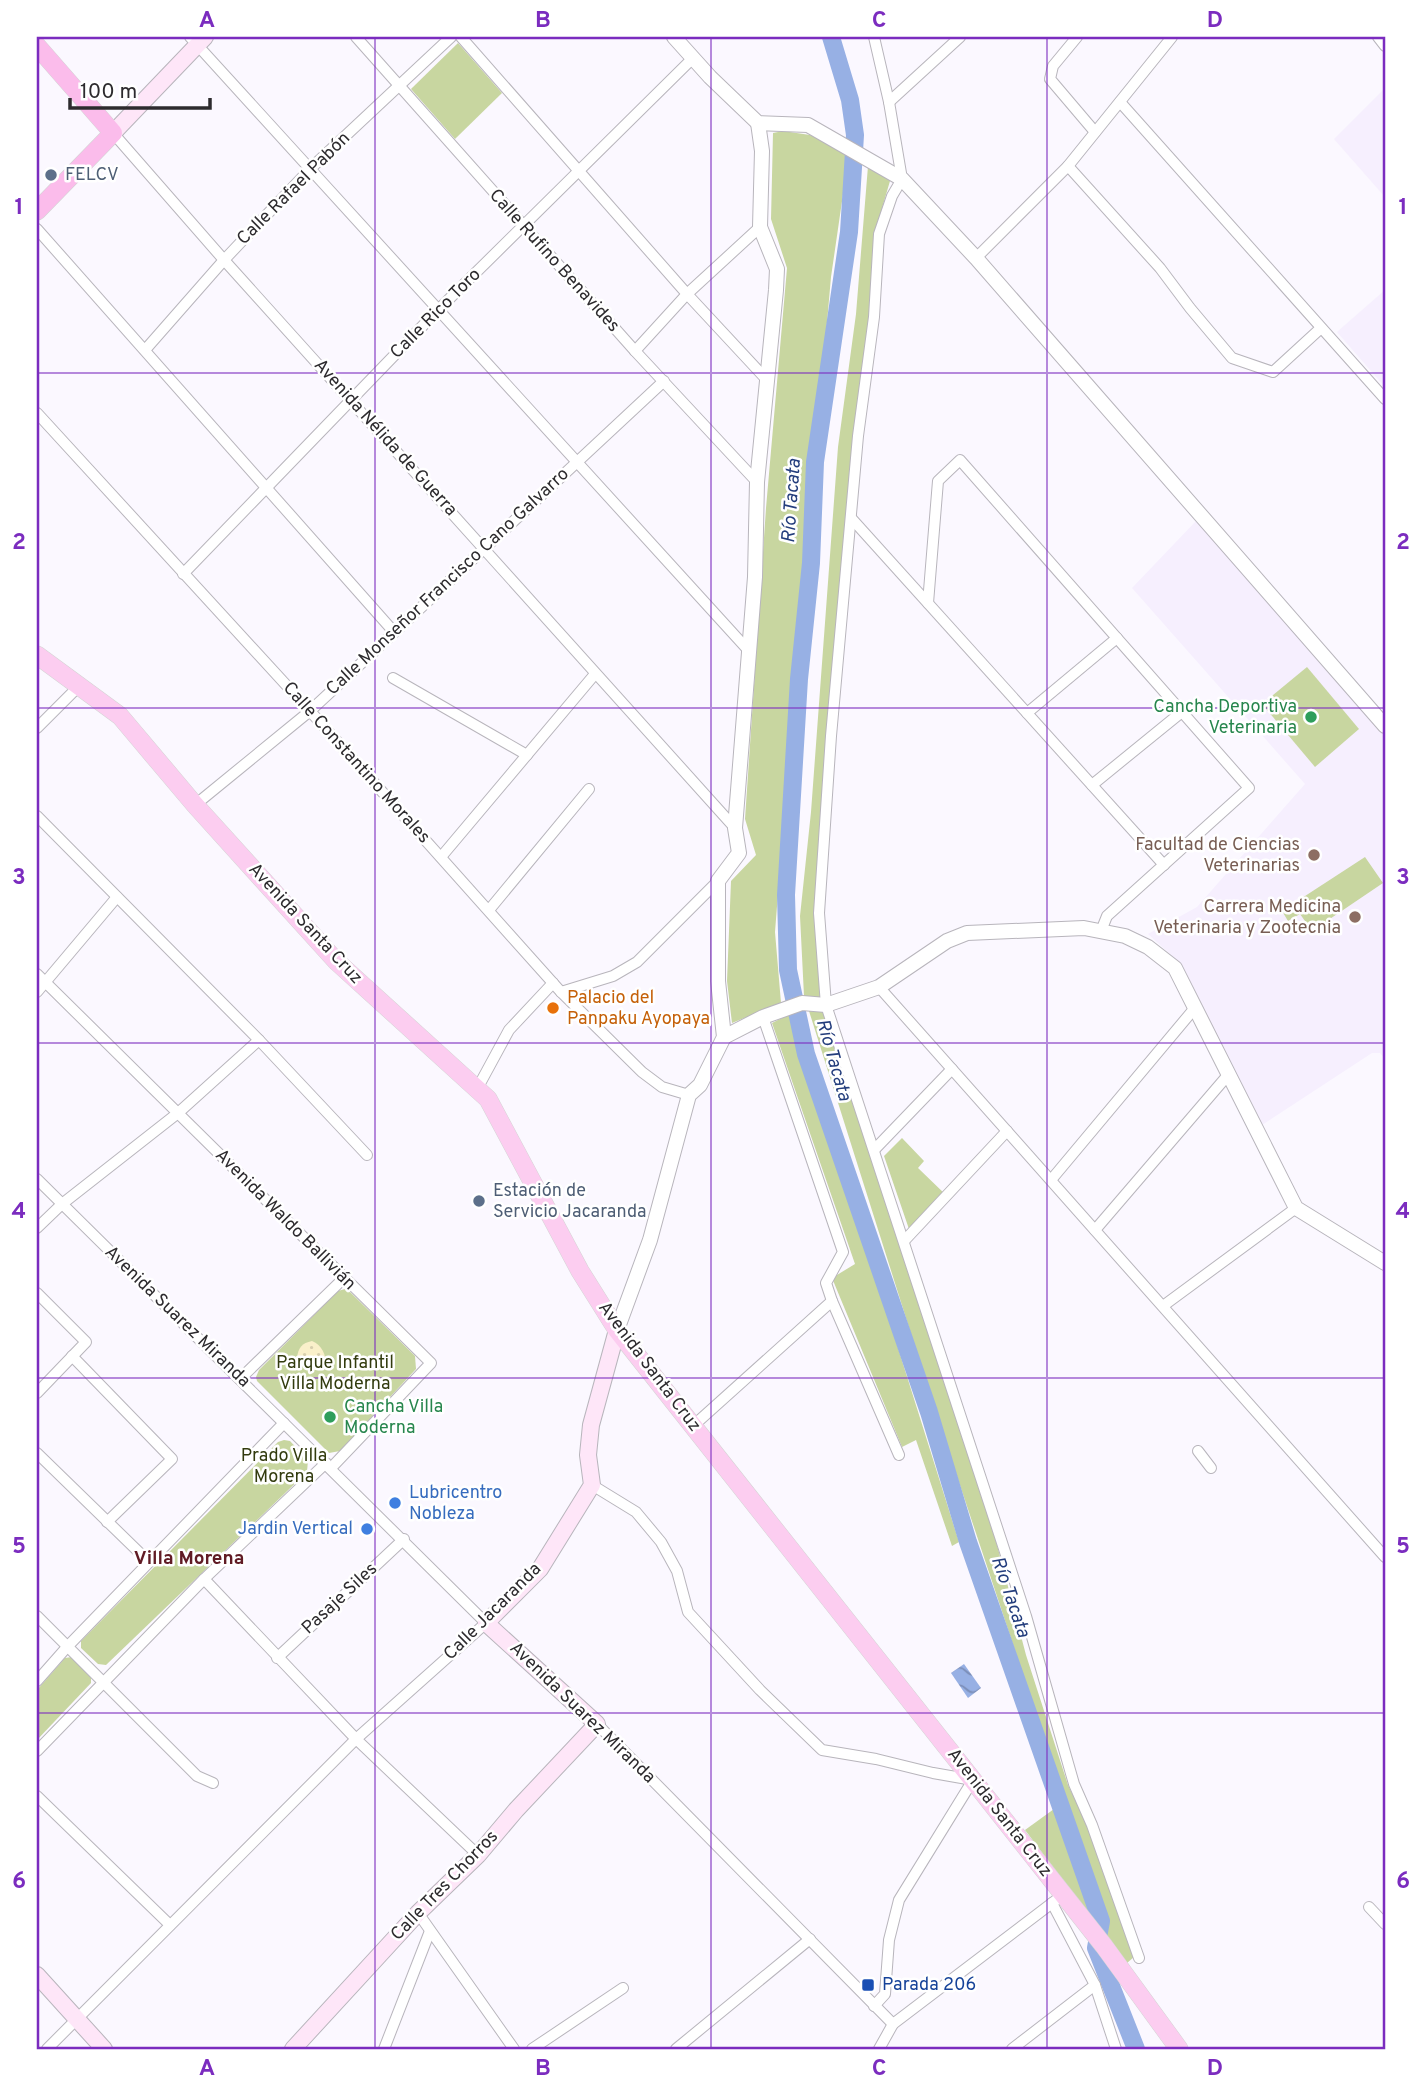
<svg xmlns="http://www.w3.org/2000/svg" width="1422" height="2086" font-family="Overpass,sans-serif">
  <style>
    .built { fill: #f6effe }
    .green { fill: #c8d6a0 }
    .sand { fill: url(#sand-dots) }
    .water { fill: url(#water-waves) }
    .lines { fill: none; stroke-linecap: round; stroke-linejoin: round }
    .river { stroke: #97b0e4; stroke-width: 18 }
    .minor-casing { stroke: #b8b5bc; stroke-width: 12 }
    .tertiary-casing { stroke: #b8b5bc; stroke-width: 16 }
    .secondary-casing { stroke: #b8b5bc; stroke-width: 18 }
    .primary-casing { stroke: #d5d5d5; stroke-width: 19 }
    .trunk-casing { stroke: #d5d5d5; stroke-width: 19 }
    .minor { stroke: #fff; stroke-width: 10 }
    .tertiary { stroke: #fff; stroke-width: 14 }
    .secondary { stroke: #fee6f8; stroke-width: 16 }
    .primary { stroke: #fccdf0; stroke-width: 18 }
    .trunk { stroke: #fbbceb; stroke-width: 18 }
    .grid { fill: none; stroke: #7b2cbf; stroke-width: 2; stroke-opacity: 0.55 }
    .service-dot { fill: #5c6f8a; stroke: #fff; stroke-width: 2.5 }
    .leisure-dot { fill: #2e9e5b; stroke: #fff; stroke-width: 2.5 }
    .education-dot { fill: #8d6e63; stroke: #fff; stroke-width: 2.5 }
    .food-dot { fill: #e8710a; stroke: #fff; stroke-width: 2.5 }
    .shop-dot { fill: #3f7fe0; stroke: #fff; stroke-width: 2.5 }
    .transit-dot { fill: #1a4fb4; stroke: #fff; stroke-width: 2.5 }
    .labels { text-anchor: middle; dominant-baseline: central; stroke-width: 5; stroke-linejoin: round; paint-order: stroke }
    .service-label { font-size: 18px; fill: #4e5e75; stroke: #fff; text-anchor: start }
    .street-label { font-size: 18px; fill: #2d2b2e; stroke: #fff }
    .leisure-label { font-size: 18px; fill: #27864d; stroke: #fff; text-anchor: end }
    .education-label { font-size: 18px; fill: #785e54; stroke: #fff; text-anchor: end }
    .food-label { font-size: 18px; fill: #c56008; stroke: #fff; text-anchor: start }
    .park-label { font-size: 18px; fill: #323b0e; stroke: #fff }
    .shop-label { font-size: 18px; fill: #366cbe; stroke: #fff; text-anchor: start }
    .transit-label { font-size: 18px; fill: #164399; stroke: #fff; text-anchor: start }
    .water-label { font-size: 19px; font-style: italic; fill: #233d7c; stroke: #fff }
    .neighbourhood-label { font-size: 19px; font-weight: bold; fill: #601b24; stroke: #fff }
    .neatline { fill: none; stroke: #7b2cbf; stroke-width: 2.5 }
    .grid-label { font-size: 23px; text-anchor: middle; font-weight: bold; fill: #7b2cbf }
  </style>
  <defs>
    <pattern id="sand-dots" width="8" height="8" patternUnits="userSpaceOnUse" patternTransform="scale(1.75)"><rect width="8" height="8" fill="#faf0ca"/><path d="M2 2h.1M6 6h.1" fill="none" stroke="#d7ceae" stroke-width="1.8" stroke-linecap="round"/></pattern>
    <pattern id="water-waves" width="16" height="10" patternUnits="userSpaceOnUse" patternTransform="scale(1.75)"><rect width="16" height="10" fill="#97b0e4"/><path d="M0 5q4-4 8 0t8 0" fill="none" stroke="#7c8fb9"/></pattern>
  </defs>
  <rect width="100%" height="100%" fill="#fbf8ff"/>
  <g class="built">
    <path d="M 1385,88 L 1385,197 L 1334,139 Z"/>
    <path d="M 1385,290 L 1385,387 L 1337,332 Z"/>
    <path d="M 1196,521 L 1385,734 L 1385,1059 L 1380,1053 L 1372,1053 L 1262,1125 L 1181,964 L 1148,934 L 1197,907 L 1305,784 L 1132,588 Z"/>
  </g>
  <g class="green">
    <path d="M 458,43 L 502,93 L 455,139 L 411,89 Z"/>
    <path d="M 783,131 L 810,135 L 849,153 L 831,277 L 788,765 L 775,932 L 781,1003 L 732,1023 L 727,981 L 731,881 L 756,855 L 745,819 L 766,508 L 787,268 L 771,219 L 773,133 Z"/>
    <path d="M 868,166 L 890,181 L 875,232 L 871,316 L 814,908 L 821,998 L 804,996 L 800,916 L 811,812 L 838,447 L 856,314 Z"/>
    <path d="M 1307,667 L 1359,729 L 1315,767 L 1262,704 Z"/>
    <path d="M 1365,857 L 1383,883 L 1312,931 L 1300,914 L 1288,921 L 1282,911 Z"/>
    <path d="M 809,1011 L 825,1012 L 996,1541 L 1026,1655 L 1068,1785 L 1088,1827 L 1134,1957 L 1127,1963 L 1102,1930 L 1106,1924 L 936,1413 Z"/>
    <path d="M 792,1013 L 817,1105 L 871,1262 L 959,1542 L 952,1546 L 916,1440 L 902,1447 L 832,1278 L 855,1264 L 772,1023 Z"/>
    <path d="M 902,1138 L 924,1161 L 918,1168 L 947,1196 L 910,1232 L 884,1156 Z"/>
    <path d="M 345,1289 L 350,1292 L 415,1356 L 416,1369 L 340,1451 L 329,1453 L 257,1381 L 256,1377 L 259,1370 L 338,1291 Z"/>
    <path d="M 284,1440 L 290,1441 L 308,1460 L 307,1472 L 106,1665 L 98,1664 L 81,1648 L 81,1641 L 278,1442 Z"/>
    <path d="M 72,1657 L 91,1678 L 91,1683 L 37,1740 L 37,1690 L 65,1658 Z"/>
    <path d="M 1054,1809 L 1094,1921 L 1025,1830 Z"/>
  </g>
  <path class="sand" d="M 312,1341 C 322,1345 326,1355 326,1365 L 322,1370 L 308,1370 L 297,1358 C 298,1348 302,1343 312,1341 Z"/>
  <path class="water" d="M 964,1664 L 981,1688 L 968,1698 L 951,1673 Z"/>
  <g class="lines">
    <path class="river" d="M 831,37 L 850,100 L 855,135 L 849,232 L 815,462 L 811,563 L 799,679 L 786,895 L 788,970 L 806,1054 L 929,1412 L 968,1542 L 1101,1921 L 1096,1948 L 1136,2049"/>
    <defs>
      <g id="minor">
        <path d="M 190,37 L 749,651"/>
        <path d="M 356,37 L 635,351 L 757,482"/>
        <path d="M 461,37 L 687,294 L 767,380"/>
        <path d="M 874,37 L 889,102 L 902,179 L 892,196 L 879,234 L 874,317 L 858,436 L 831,736 L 819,913 L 826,1005 L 1026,1616 L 1074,1784 L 1092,1825 L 1139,1958"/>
        <path d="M 1077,37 L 1053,66 L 1050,79 L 1095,132"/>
        <path d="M 1378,37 L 1385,46"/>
        <path d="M 889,102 L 960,37"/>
        <path d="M 1120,102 L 1385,399"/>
        <path d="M 113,133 L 224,260 L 735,828"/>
        <path d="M 1068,166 L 1160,268 L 1190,308 L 1232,358 L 1273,372 L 1321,328"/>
        <path d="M 37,229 L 394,632"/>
        <path d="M 976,258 L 1068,166 L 1172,37"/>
        <path d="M 145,350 L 224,260 L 310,169 L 451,37"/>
        <path d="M 635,351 L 687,294 L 760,227"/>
        <path d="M 37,413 L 310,711 L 561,992 L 642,1072 L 662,1087 L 689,1095"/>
        <path d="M 852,519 L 1164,865"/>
        <path d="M 183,574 L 439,309 L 693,58"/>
        <path d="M 928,603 L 938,481 L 960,460 L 1249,788 L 1107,916 L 1101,931"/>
        <path d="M 393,678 L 527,755"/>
        <path d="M 1027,713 L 1117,638"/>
        <path d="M 37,728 L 80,685"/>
        <path d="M 1092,785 L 1183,711"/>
        <path d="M 195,805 L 310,711 L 664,381"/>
        <path d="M 37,816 L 259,1040 L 367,1155"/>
        <path d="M 441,857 L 595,674"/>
        <path d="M 489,910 L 589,789"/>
        <path d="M 37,974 L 431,1363 L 331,1468"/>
        <path d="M 879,987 L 1385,1557"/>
        <path d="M 37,992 L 117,897"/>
        <path d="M 561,992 L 613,976 L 637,962 L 718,881"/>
        <path d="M 763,1017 L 843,1252 L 826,1283 L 832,1301 L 899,1455"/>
        <path d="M 477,1089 L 509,1030 L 553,983"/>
        <path d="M 874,1150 L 952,1069"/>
        <path d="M 37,1179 L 486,1623 L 356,1739 L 47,2049"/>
        <path d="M 1051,1180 L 1194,1009"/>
        <path d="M 37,1228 L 62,1204 L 178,1113 L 259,1040"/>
        <path d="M 1095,1230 L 1228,1075"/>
        <path d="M 904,1241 L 1007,1131"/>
        <path d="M 37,1293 L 86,1342 L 37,1393"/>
        <path d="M 1163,1306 L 1296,1208"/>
        <path d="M 72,1356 L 172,1459 L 107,1522"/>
        <path d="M 240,1379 L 344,1278"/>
        <path d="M 693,1426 L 832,1301"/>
        <path d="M 1198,1451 L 1211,1468"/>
        <path d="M 37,1453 L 149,1562"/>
        <path d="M 592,1485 L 636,1512 L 661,1542 L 677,1571 L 688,1612 L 760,1690 L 822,1750 L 876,1759 L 933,1773 L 973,1780 L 899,1900 L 889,1940 L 885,1994 L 874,2006"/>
        <path d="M 204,1579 L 356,1739 L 478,1855"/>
        <path d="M 37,1616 L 197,1776 L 213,1783"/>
        <path d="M 277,1658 L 404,1539"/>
        <path d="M 37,1681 L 67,1647 L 284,1423"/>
        <path d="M 597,1724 L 893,2024"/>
        <path d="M 37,1751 L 204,1579 L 326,1463"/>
        <path d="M 37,1796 L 170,1925"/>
        <path d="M 1052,1903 L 1095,1985 L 1116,2049"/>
        <path d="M 1369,1907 L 1385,1924"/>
        <path d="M 418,1913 L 514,2049"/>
        <path d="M 384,2049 L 430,1931"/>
        <path d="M 532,2049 L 623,1988"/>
        <path d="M 676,2049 L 810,1939"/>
        <path d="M 879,2049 L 893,2024 L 1064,1894"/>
        <path d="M 1012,2049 L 1095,1985"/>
      </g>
      <g id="tertiary">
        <path d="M 674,37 L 710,77 L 758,123 L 808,125 L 902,179 L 976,258 L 1385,726"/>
        <path d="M 724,1037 L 763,1017 L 802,1003 L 826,1005 L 879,987 L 947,941 L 967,933 L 1084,928 L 1125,936 L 1148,947 L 1175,968 L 1296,1208 L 1385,1263"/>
        <path d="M 617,1330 L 650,1240 L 689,1095 L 700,1085 L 724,1037 L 718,981 L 718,881 L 739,853 L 735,828 L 755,577 L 757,482 L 776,290 L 777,269 L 760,227 L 762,151 L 758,123"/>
      </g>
      <g id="secondary">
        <path d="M 113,133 L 205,37"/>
        <path d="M 37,1975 L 104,2049"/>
        <path d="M 293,2049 L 418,1913 L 478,1855 L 516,1810 L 597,1724 L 486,1623 L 540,1569 L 592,1485 L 588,1455 L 591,1425 L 617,1330"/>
      </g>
      <path id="primary" d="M 37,655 L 120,716 L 195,805 L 336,961 L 488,1099 L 580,1271 L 617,1330 L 1104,1946 L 1179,2049"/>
      <path id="trunk" d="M 37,46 L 113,133 L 37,211"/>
    </defs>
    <use href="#minor" class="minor-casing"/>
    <use href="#tertiary" class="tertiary-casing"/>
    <use href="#secondary" class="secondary-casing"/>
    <use href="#primary" class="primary-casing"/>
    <use href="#trunk" class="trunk-casing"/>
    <use href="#minor" class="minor"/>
    <use href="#tertiary" class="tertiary"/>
    <use href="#secondary" class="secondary"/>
    <use href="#primary" class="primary"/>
    <use href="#trunk" class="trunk"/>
  </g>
  <path class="grid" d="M 375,37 L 375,2049M 711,37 L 711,2049M 1047,37 L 1047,2049M 37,373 L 1385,373M 37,708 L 1385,708M 37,1043 L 1385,1043M 37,1378 L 1385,1378M 37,1713 L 1385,1713"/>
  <g class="service-dot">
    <circle cx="51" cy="175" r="7"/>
    <circle cx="479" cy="1201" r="7"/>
  </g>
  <g class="leisure-dot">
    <circle cx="1311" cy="717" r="7"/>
    <circle cx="330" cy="1417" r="7"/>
  </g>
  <g class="education-dot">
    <circle cx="1314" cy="855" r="7"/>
    <circle cx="1355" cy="917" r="7"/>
  </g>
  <circle class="food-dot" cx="553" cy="1008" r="7"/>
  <g class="shop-dot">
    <circle cx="395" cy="1503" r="7"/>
    <circle cx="367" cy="1529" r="7"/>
  </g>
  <rect class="transit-dot" x="861" y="1978" width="14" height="14" rx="3.5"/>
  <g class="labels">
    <g class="service-label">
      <text x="65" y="175">FELCV</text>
      <text x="493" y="1191">Estación de<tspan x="493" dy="21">Servicio Jacaranda</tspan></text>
    </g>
    <g class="street-label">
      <text transform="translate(294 189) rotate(-45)">Calle Rafael Pabón</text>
      <text transform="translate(554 261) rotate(48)">Calle Rufino Benavides</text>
      <text transform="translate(436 314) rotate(-45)">Calle Rico Toro</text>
      <text transform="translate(385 438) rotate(48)">Avenida Nélida de Guerra</text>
      <text transform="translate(448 582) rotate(-43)">Calle Monseñor Francisco Cano Galvarro</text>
      <text transform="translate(356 763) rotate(48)">Calle Constantino Morales</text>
      <text transform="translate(305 924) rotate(47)">Avenida Santa Cruz</text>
      <text transform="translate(285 1220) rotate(45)">Avenida Waldo Ballivián</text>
      <text transform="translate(177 1317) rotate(44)">Avenida Suarez Miranda</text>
      <text transform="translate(649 1367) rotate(53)">Avenida Santa Cruz</text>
      <text transform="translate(340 1599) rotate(-43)">Pasaje Siles</text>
      <text transform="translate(493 1612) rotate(-45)">Calle Jacaranda</text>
      <text transform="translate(582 1713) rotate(44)">Avenida Suarez Miranda</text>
      <text transform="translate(999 1813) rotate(52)">Avenida Santa Cruz</text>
      <text transform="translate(445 1886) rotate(-46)">Calle Tres Chorros</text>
    </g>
    <g class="leisure-label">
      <text x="1297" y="707">Cancha Deportiva<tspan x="1297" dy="21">Veterinaria</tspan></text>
      <text x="344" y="1407" text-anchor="start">Cancha Villa<tspan x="344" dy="21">Moderna</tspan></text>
    </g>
    <g class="education-label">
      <text x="1300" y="845">Facultad de Ciencias<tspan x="1300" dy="21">Veterinarias</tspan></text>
      <text x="1341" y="907">Carrera Medicina<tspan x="1341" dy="21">Veterinaria y Zootecnia</tspan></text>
    </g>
    <g class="food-label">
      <text x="567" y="998">Palacio del<tspan x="567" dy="21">Panpaku Ayopaya</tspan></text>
    </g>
    <g class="park-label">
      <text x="335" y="1363">Parque Infantil<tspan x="335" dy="21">Villa Moderna</tspan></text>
      <text x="284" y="1456">Prado Villa<tspan x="284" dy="21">Morena</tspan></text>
    </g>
    <g class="shop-label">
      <text x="409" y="1493">Lubricentro<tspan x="409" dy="21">Nobleza</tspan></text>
      <text x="353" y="1529" text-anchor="end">Jardin Vertical</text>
    </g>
    <g class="transit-label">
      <text x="882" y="1985">Parada 206</text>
    </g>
    <g class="water-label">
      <text transform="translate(792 501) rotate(-86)">Río Tacata</text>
      <text transform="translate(833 1060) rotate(74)">Río Tacata</text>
      <text transform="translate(1010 1597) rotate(71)">Río Tacata</text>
    </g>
    <g class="neighbourhood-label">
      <text x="189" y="1559">Villa Morena</text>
    </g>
  </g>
  <rect width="1422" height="2086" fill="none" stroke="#ffffff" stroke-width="77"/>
  <path d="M70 98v10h140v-10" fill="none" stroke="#2d2b2e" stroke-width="3.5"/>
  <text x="80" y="98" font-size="21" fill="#2d2b2e" stroke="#ffffff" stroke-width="5" paint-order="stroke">100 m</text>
  <rect x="38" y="38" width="1346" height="2010" class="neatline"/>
  <g class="grid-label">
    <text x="207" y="27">A</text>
    <text x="543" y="27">B</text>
    <text x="879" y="27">C</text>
    <text x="1215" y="27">D</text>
    <text x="19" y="214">1</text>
    <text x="1403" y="214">1</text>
    <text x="19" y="549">2</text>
    <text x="1403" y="549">2</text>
    <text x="19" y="884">3</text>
    <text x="1403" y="884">3</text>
    <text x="19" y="1218">4</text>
    <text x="1403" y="1218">4</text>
    <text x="19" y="1553">5</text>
    <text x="1403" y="1553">5</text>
    <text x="19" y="1888">6</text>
    <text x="1403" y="1888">6</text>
    <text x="207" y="2075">A</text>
    <text x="543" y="2075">B</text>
    <text x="879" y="2075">C</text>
    <text x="1215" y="2075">D</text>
  </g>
</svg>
